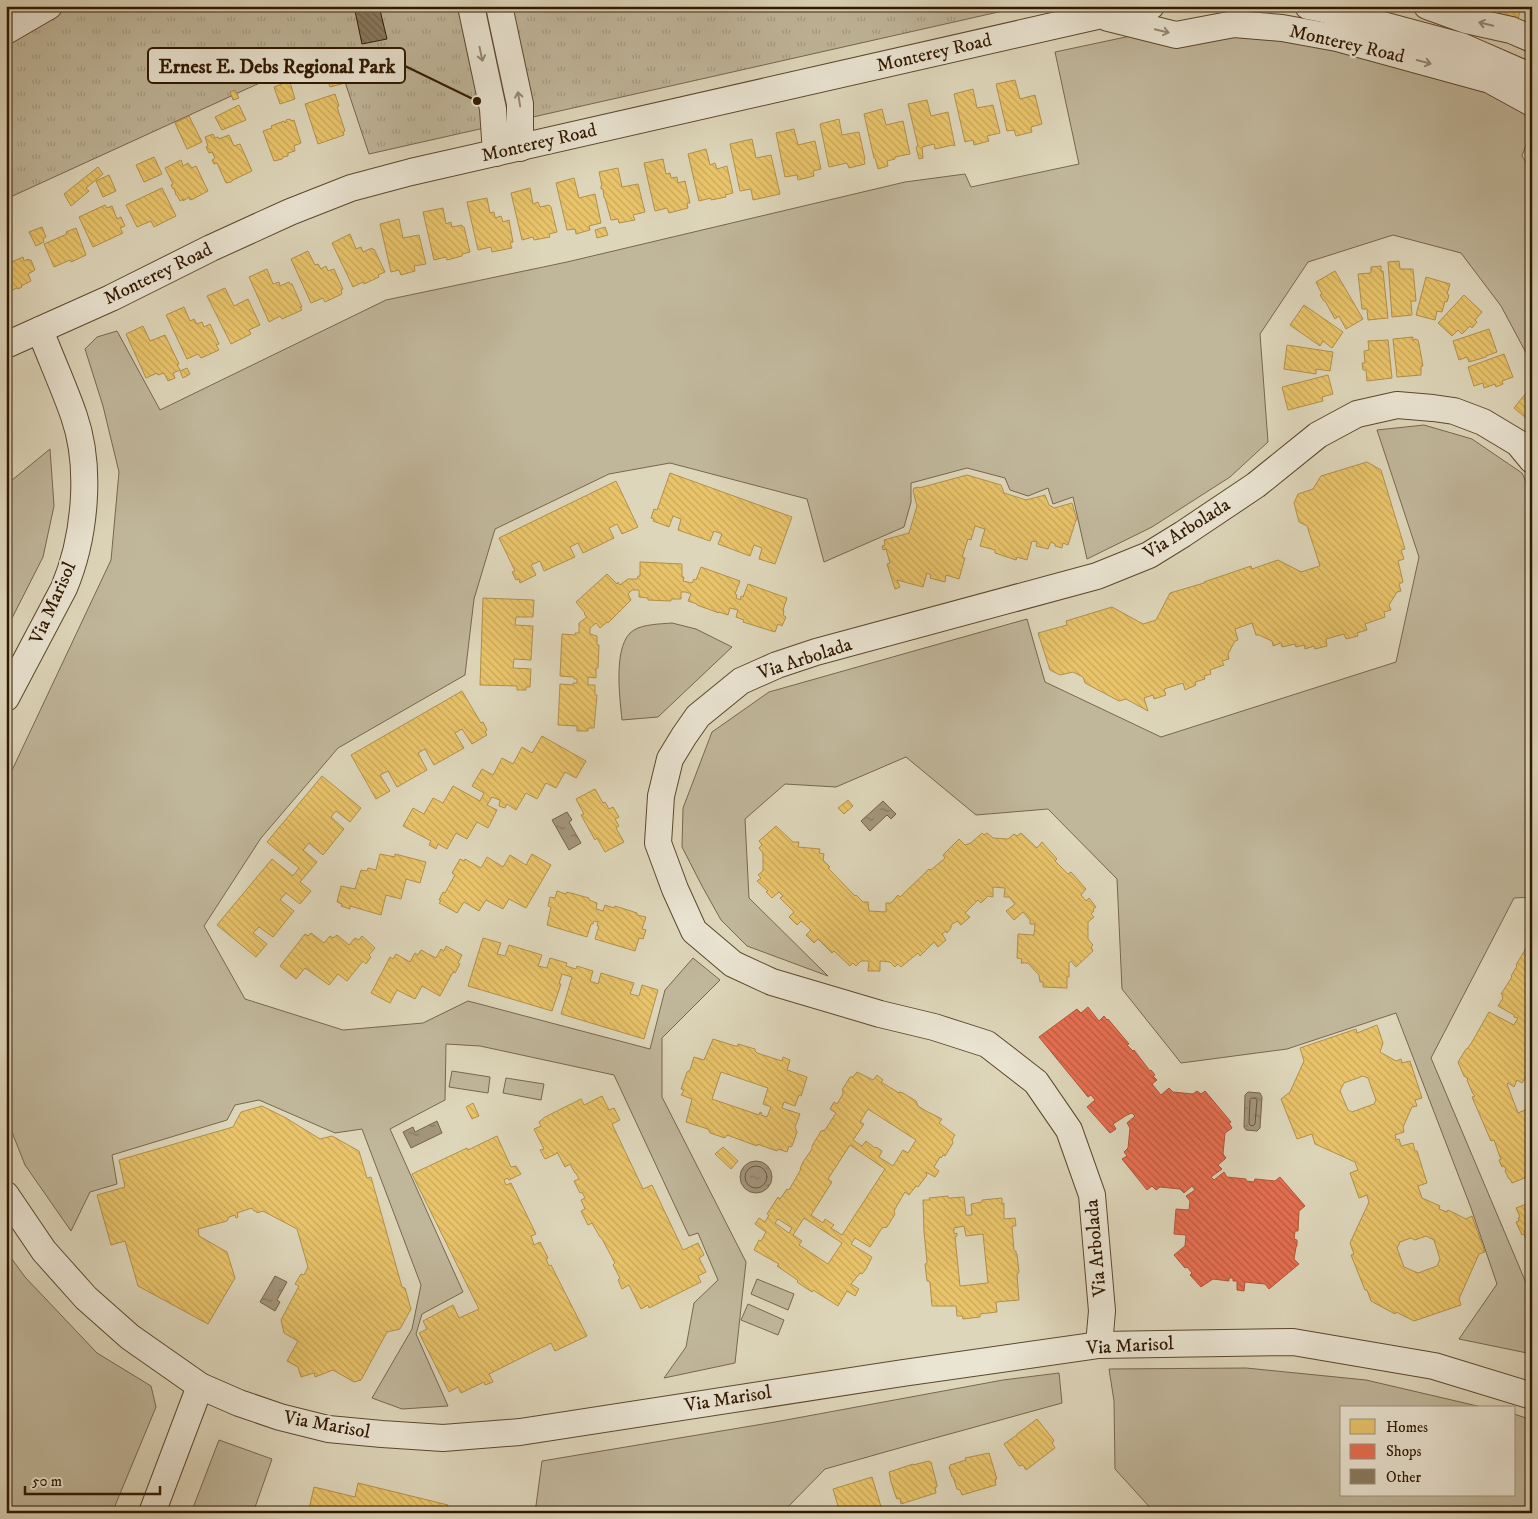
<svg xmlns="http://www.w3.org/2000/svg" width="1538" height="1519" font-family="'IM FELL DW Pica',serif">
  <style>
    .grass { fill: #c0b69a; stroke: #78674d }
    .park { fill: url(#park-tufts); stroke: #78674d }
    .water { fill: url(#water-ripples); stroke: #75634a }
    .homes { fill: url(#homes-back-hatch); stroke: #b2904a; fill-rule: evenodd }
    .shops { fill: url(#shops-back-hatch); stroke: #b05539 }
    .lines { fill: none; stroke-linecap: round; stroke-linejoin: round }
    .shore { stroke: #6a563e; stroke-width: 1 }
    .building { fill: url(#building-back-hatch); stroke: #301800 }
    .minor-casing { stroke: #5c482e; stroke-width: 28 }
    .minor { stroke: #eae4d2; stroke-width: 26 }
    .oneway { stroke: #968874 }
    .labels { text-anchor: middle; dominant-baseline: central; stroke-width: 5; stroke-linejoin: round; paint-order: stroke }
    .street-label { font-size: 19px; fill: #301800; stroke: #eae4d2 }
    .leader { fill: none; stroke: #301800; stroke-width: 2 }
    .callout-dot { fill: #301800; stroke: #eae4d2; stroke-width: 2 }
    .callout { fill: #eae4d2; stroke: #301800; stroke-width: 2 }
    .callout-label { font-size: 20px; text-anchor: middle; font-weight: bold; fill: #301800 }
  </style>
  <defs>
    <pattern id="park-tufts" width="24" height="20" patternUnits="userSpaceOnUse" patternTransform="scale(1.25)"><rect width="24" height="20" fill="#c0b69a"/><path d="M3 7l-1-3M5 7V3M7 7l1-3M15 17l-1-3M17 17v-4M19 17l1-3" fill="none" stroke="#a59c83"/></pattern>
    <pattern id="water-ripples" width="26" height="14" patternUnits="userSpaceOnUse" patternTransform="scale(1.25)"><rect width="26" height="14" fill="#a3957b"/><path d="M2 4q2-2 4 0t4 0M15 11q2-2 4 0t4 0" fill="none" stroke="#857962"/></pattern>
    <pattern id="homes-back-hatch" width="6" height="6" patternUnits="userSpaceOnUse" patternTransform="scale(1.25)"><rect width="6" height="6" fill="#e9c46a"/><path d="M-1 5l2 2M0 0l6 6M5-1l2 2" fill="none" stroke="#c8a85a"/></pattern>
    <pattern id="shops-back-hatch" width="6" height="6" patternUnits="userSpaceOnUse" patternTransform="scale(1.25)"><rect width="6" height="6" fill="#e76f51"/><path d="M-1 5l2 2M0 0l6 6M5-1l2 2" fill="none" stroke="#bc5a41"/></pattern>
    <pattern id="building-back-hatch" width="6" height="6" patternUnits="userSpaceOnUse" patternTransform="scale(1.25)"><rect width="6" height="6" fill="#8a7b61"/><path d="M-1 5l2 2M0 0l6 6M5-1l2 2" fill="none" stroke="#71644e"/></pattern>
  </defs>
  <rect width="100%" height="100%" fill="#ded6ba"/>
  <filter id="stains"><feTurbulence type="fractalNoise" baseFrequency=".004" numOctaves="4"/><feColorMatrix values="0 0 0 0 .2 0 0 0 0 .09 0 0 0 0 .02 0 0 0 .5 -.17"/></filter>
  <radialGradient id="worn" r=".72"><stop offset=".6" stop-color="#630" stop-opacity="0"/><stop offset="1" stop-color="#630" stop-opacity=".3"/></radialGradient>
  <g class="grass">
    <path d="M 1140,34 L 1259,34 L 1424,70 L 1532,109 L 1532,129 L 1522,156 L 1532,171 L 1532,364 L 1501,306 L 1461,253 L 1393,235 L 1308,262 L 1260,334 L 1268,442 L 1230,477 L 1152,527 L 1087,559 L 1073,497 L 1053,504 L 1048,488 L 1028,496 L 1010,490 L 1005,478 L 967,468 L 911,483 L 911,502 L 904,527 L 824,562 L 807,499 L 670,463 L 609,474 L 495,529 L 474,599 L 465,675 L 338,748 L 261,838 L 204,926 L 245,999 L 343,1030 L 423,1023 L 468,1001 L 650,1049 L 665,990 L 693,958 L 720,980 L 662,1038 L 662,1097 L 746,1262 L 735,1363 L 664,1378 L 686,1347 L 694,1303 L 718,1280 L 698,1233 L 689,1236 L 614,1075 L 480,1046 L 446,1044 L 445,1100 L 390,1129 L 463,1292 L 422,1314 L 416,1334 L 448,1406 L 402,1409 L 372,1398 L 412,1329 L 421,1285 L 362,1129 L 335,1133 L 259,1100 L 235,1105 L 227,1120 L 112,1155 L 117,1184 L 90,1192 L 71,1231 L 25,1165 L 6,1117 L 6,783 L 111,560 L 119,472 L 103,406 L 85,349 L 97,337 L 117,331 L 160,410 L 386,300 L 567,262 L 905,182 L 965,174 L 971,187 L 1079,164 L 1055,52 Z"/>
    <path d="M 1424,425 L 1472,439 L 1522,473 L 1532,494 L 1532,897 L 1514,898 L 1431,1058 L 1532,1297 L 1532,1354 L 1459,1339 L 1497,1284 L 1471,1208 L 1396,1013 L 1287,1049 L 1181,1063 L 1122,989 L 1117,879 L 1048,809 L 976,815 L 906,757 L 836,787 L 785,784 L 745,819 L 749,898 L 828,976 L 747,946 L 721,920 L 702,886 L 682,847 L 683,808 L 712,732 L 769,692 L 1027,619 L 1045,682 L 1161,737 L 1396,662 L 1419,557 L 1377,430 Z"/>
    <path d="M 50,449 L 54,506 L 43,557 L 6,630 L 6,485 Z"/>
    <path d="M 672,623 L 696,629 L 732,647 L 658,717 L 622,720 C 620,699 612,643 634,630 C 644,624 661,624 672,623 Z"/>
    <path d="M 452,1071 L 490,1077 L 488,1093 L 449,1087 Z"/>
    <path d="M 506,1078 L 544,1084 L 541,1100 L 503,1093 Z"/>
    <path d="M 6,1251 L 25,1277 L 97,1353 L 151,1386 L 156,1407 L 112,1513 L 6,1513 Z"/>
    <path d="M 757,1279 L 794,1294 L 788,1310 L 751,1294 Z"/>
    <path d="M 748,1304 L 784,1320 L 778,1335 L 741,1320 Z"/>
    <path d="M 1246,1368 L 1366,1380 L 1486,1408 L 1342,1408 L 1342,1495 L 1514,1495 L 1514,1414 L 1532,1420 L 1532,1513 L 1155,1513 L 1115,1469 L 1114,1401 L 1109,1369 Z"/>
    <path d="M 1059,1373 L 1062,1403 L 917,1443 L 825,1469 L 782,1513 L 535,1513 L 542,1461 L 775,1422 L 1003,1380 Z"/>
    <path d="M 219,1440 L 272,1459 L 253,1513 L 191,1513 Z"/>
  </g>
  <path class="park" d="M 6,6 L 1025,6 L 369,154 L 334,49 L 6,199 Z"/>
  <g class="water">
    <path d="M 883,801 L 896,814 L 891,819 L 887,815 L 870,831 L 861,821 Z"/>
    <path d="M 567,812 L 572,820 L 569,822 L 581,843 L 569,850 L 552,820 Z"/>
    <path d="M 1248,1092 L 1260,1093 L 1262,1097 L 1260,1128 L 1257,1131 L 1246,1130 L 1244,1127 L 1245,1095 Z"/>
    <path d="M 437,1121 L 442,1133 L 411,1148 L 403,1132 L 413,1127 L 415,1132 Z"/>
    <circle cx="756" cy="1177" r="16"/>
    <path d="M 275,1276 L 287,1282 L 277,1300 L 280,1302 L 275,1311 L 260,1302 Z"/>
  </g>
  <g class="homes">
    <path d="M 1475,6 L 1496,6 L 1494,14 L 1474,9 Z"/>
    <path d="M 1501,6 L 1521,6 L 1518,20 L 1499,16 Z"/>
    <path d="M 339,66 L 345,83 L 330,87 L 324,71 Z"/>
    <path d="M 285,79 L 287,83 L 290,82 L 295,99 L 280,104 L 274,87 L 282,84 L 280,80 Z"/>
    <path d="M 1015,80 L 1020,99 L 1035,95 L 1042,124 L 1031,127 L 1032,132 L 1016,136 L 1014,130 L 1007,131 L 996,84 Z"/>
    <path d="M 973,89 L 977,108 L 993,105 L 1000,133 L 987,136 L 989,141 L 974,145 L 973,140 L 965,142 L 954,94 Z"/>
    <path d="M 235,90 L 239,98 L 233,100 L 230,92 Z"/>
    <path d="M 335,94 L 339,106 L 337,107 L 345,131 L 343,132 L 344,135 L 318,144 L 305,104 Z"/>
    <path d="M 927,100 L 931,116 L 948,112 L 955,146 L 953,145 L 935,149 L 934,144 L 922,147 L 923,158 L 919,159 L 916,147 L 918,146 L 908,104 Z"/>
    <path d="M 239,105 L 246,120 L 222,130 L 215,117 Z"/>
    <path d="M 882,109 L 886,125 L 903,121 L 910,154 L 895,157 L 895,159 L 887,161 L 888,166 L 878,169 L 875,158 L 874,158 L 864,114 Z"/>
    <path d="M 189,116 L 202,142 L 187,149 L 175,123 Z"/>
    <path d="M 290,119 L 291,121 L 294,120 L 301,143 L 294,146 L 295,151 L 288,153 L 288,156 L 283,157 L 282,159 L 274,161 L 263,131 L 272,128 L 271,126 L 284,121 L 285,123 L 286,122 L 286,120 Z"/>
    <path d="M 839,119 L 842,135 L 859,132 L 865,159 L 864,160 L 865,164 L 849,168 L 847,163 L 829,167 L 820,124 Z"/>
    <path d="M 794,129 L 798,145 L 815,141 L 821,169 L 813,171 L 814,176 L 798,180 L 797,175 L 785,177 L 776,133 Z"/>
    <path d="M 213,134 L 215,138 L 218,137 L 219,139 L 229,135 L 234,146 L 240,144 L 252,171 L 233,180 L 231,182 L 226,183 L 217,163 L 214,164 L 212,160 L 215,158 L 212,152 L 209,153 L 206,147 L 208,146 L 205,137 Z"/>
    <path d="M 752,139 L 756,158 L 771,155 L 780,194 L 753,200 L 751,189 L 740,191 L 730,144 Z"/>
    <path d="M 706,149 L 710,165 L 715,163 L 717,169 L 727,166 L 733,193 L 725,195 L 726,197 L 711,200 L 711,198 L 699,201 L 688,154 Z"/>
    <path d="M 154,157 L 162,174 L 144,182 L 136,165 Z"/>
    <path d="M 663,159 L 666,174 L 670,173 L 671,178 L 677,177 L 678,183 L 685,181 L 690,203 L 687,203 L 688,208 L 669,213 L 667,208 L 655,211 L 644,163 Z"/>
    <path d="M 181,160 L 183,166 L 188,163 L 192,168 L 196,166 L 208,191 L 193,199 L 190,200 L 189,197 L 183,201 L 183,199 L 180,201 L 177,195 L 176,195 L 174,188 L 173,189 L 171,185 L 173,184 L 165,168 Z"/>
    <path d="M 98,167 L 103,174 L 86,188 L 89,191 L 71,206 L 64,194 Z"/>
    <path d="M 618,168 L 622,187 L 638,184 L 645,212 L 633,215 L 635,220 L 619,223 L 618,219 L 611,220 L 605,198 L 604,198 L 603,189 L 601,189 L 601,186 L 602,186 L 599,172 Z"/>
    <path d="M 109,175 L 116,191 L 103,197 L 96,181 Z"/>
    <path d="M 574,178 L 579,198 L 595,194 L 601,223 L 589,226 L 590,230 L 576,234 L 575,229 L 567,230 L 556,183 Z"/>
    <path d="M 162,188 L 176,216 L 154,227 L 151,221 L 137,227 L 126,205 Z"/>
    <path d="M 530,188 L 533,204 L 538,202 L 540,207 L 549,205 L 551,207 L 557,232 L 549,234 L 550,237 L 534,240 L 533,237 L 522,240 L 511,193 Z"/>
    <path d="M 487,198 L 490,213 L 494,212 L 495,218 L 501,216 L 503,222 L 509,220 L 513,242 L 510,243 L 512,248 L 492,252 L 491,247 L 478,250 L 467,202 Z"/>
    <path d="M 105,205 L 107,208 L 112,206 L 117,219 L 121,217 L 125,226 L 120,228 L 123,233 L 93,247 L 79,217 Z"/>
    <path d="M 443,208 L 446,224 L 451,222 L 452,227 L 462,225 L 462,227 L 464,227 L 470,252 L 462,254 L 462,256 L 447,260 L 446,257 L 434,260 L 423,212 Z"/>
    <path d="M 399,219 L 403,238 L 419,235 L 426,264 L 414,266 L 415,271 L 401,275 L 399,270 L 391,272 L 380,224 Z"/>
    <path d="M 42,227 L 46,237 L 43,239 L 44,242 L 36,246 L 29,232 Z"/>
    <path d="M 605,227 L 608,235 L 597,238 L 595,230 Z"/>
    <path d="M 76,228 L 86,255 L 71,262 L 70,260 L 54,267 L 44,244 L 67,234 L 66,232 Z"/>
    <path d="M 350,234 L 356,249 L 361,247 L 363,252 L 372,248 L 373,250 L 374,249 L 385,272 L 378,275 L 379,277 L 364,284 L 363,282 L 353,287 L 332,243 Z"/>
    <path d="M 308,251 L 315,265 L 318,264 L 321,269 L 326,266 L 328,271 L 334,269 L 343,289 L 341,290 L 342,294 L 325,302 L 323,298 L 311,303 L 291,259 Z"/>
    <path d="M 6,257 L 9,263 L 23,257 L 24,261 L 28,259 L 29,260 L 31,260 L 35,270 L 28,274 L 31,281 L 21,286 L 22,287 L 18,289 L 17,288 L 6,293 Z"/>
    <path d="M 1399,261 L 1400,269 L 1413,269 L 1416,301 L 1411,301 L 1412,315 L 1392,317 L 1388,262 Z"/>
    <path d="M 1381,266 L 1381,271 L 1383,271 L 1388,318 L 1368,320 L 1367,309 L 1362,309 L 1358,274 L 1371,273 L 1371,267 Z"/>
    <path d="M 267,269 L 273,284 L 279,282 L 280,286 L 289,282 L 290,284 L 292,284 L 302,307 L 300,307 L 302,310 L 282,319 L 280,316 L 269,322 L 249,277 Z"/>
    <path d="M 1335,271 L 1363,319 L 1346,329 L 1339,316 L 1335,319 L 1325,301 L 1324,301 L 1320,295 L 1322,294 L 1316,282 Z"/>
    <path d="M 1426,277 L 1450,284 L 1447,294 L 1449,295 L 1447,302 L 1445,301 L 1442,312 L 1437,311 L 1435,320 L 1416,315 Z"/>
    <path d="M 225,288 L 234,306 L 248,299 L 260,325 L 249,330 L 251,334 L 231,344 L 207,296 Z"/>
    <path d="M 1464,295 L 1482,312 L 1475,320 L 1477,322 L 1472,328 L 1470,326 L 1462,334 L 1458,330 L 1452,336 L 1438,323 Z"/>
    <path d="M 1304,305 L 1343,332 L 1332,348 L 1323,341 L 1320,346 L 1290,325 Z"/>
    <path d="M 184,307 L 190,321 L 194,319 L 197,324 L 202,322 L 204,327 L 210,324 L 219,344 L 216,345 L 219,350 L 201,358 L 198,354 L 187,359 L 166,315 Z"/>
    <path d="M 143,326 L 150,341 L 165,335 L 179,364 L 177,365 L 180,370 L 173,373 L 175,378 L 168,381 L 164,373 L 158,375 L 157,373 L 146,378 L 126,334 Z"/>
    <path d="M 1489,329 L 1497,352 L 1486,356 L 1486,357 L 1469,362 L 1467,357 L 1459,360 L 1453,341 Z"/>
    <path d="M 1413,337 L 1413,341 L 1415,339 L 1418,340 L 1419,344 L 1423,366 L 1421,366 L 1421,375 L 1397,377 L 1393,339 Z"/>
    <path d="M 1388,340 L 1392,378 L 1367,381 L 1366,370 L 1363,370 L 1362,363 L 1365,363 L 1364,351 L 1369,350 L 1368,341 Z"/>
    <path d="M 1287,345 L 1333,352 L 1330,371 L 1316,369 L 1316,374 L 1284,369 Z"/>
    <path d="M 1504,354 L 1513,377 L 1502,381 L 1503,384 L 1496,387 L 1495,384 L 1484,388 L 1483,383 L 1474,386 L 1468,367 Z"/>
    <path d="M 187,368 L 190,374 L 183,378 L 180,371 Z"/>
    <path d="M 1328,375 L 1333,394 L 1322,397 L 1323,401 L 1288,410 L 1282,387 Z"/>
    <path d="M 1526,393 L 1532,397 L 1532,423 L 1514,408 Z"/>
    <path d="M 6,442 L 11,449 L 6,453 Z"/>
    <path d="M 1367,462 L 1381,470 L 1405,549 L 1401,550 L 1404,559 L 1398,561 L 1403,582 L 1399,584 L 1401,591 L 1397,592 L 1389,605 L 1391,610 L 1384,612 L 1385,617 L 1365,624 L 1367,630 L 1357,633 L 1358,636 L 1346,639 L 1344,634 L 1326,639 L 1327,646 L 1315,649 L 1314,646 L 1305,649 L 1304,645 L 1296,647 L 1295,644 L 1282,647 L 1281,643 L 1273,646 L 1272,641 L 1259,635 L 1256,635 L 1252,623 L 1235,629 L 1238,640 L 1235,641 L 1228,654 L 1229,659 L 1222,661 L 1224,665 L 1210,670 L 1211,674 L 1204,676 L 1205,679 L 1195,682 L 1196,685 L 1185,690 L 1183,683 L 1164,689 L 1166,695 L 1154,699 L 1153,695 L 1144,698 L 1148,711 L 1126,699 L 1119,701 L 1085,683 L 1083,677 L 1073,672 L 1060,675 L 1050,670 L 1038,633 L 1067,625 L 1066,621 L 1112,607 L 1143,624 L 1156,620 L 1170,593 L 1204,583 L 1204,582 L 1251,566 L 1252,569 L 1278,560 L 1301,572 L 1320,566 L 1307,526 L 1299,522 L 1294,503 L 1298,494 L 1313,489 L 1321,476 Z"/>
    <path d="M 670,473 L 792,517 L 775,564 L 759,559 L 762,548 L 754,545 L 750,556 L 718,544 L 722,534 L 714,531 L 710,541 L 678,530 L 681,519 L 673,516 L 669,527 L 653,521 L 654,519 L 651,518 L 654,509 L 657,510 Z"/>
    <path d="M 967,475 L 1001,485 L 1004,493 L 1026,500 L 1045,495 L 1049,505 L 1054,508 L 1072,503 L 1077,520 L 1076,520 L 1068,545 L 1063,543 L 1062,548 L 1055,546 L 1055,544 L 1051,542 L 1048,549 L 1036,546 L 1037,542 L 1032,541 L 1027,560 L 1017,557 L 1016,560 L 995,553 L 995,550 L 980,546 L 985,529 L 975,526 L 971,540 L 968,539 L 962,557 L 965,558 L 959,579 L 946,575 L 945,582 L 930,578 L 931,575 L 927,573 L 923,587 L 897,580 L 900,587 L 895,589 L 887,564 L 890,563 L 886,549 L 883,550 L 882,546 L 885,545 L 884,540 L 909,533 L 917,506 L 913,491 L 914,488 L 919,487 L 919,488 Z"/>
    <path d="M 616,481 L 638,527 L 622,534 L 617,524 L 609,528 L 614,538 L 583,553 L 578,543 L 570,547 L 575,557 L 544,571 L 540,561 L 531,565 L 536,575 L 520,583 L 519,579 L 516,580 L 512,572 L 515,571 L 499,538 Z"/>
    <path d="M 640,562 L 682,564 L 682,577 L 684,577 L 683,581 L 692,583 L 694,579 L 696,580 L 701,567 L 740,581 L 735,594 L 737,595 L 736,598 L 740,600 L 741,596 L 743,597 L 748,584 L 787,598 L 783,610 L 784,611 L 783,615 L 786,617 L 782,626 L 778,624 L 775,632 L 743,622 L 744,620 L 736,617 L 738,610 L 730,608 L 728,615 L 719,612 L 719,613 L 697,605 L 697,604 L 688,601 L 691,594 L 686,592 L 681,592 L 681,599 L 671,599 L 671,601 L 648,600 L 648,598 L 639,597 L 639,590 L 632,590 L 628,594 L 631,600 L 608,623 L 607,622 L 600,628 L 596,623 L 590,628 L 590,634 L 597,636 L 597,645 L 599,645 L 598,668 L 596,668 L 596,678 L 588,677 L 588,685 L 595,685 L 595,695 L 597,695 L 594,728 L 588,728 L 588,731 L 577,731 L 577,726 L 558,725 L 560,684 L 573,685 L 573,683 L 577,683 L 577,679 L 574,679 L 574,677 L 560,676 L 562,634 L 575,635 L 575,633 L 579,633 L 579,623 L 587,617 L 584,614 L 585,613 L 576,602 L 607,574 L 617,584 L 618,582 L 620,585 L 628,579 L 637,579 L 638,576 L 640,576 Z"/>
    <path d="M 483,598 L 534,600 L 533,617 L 516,617 L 515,625 L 533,626 L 531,660 L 514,659 L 513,668 L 531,669 L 530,687 L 526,687 L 526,690 L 517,690 L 517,686 L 480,685 Z"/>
    <path d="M 462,691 L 481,723 L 483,722 L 487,730 L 485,732 L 487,735 L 472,744 L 462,729 L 455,733 L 464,748 L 434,765 L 425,749 L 418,753 L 427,770 L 397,787 L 388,771 L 380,775 L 390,791 L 376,799 L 351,755 Z"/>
    <path d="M 542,736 L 586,761 L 576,778 L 565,772 L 556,788 L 546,783 L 537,799 L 526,793 L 516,810 L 507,804 L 505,808 L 499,806 L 500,800 L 492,797 L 487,805 L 497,810 L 488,828 L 477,822 L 467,839 L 456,833 L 447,849 L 438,844 L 436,849 L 429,845 L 431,841 L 403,826 L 413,808 L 424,814 L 433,798 L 443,803 L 453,786 L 480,801 L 484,793 L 472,786 L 482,769 L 493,775 L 502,758 L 513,764 L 522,747 L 532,753 Z"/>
    <path d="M 322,776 L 361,808 L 350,822 L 336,811 L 331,817 L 344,829 L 323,855 L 309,843 L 303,850 L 317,862 L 300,882 L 311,891 L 300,904 L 286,893 L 280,900 L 294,911 L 273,937 L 259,927 L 253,933 L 267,944 L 256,957 L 217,925 L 272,859 L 293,876 L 299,868 L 267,842 Z"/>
    <path d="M 595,789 L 603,803 L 605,802 L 609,809 L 613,807 L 619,817 L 615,819 L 619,826 L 616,828 L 624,842 L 605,852 L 597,838 L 595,840 L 581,815 L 584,814 L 576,799 Z"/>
    <path d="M 848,800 L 853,806 L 844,814 L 838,808 Z"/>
    <path d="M 776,826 L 793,842 L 799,842 L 798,847 L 820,849 L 819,853 L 824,854 L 823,860 L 830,867 L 828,868 L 855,896 L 856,895 L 863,902 L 868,902 L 869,911 L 886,912 L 886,903 L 891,903 L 898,895 L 900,897 L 929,869 L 931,870 L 945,858 L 943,855 L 959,839 L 965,845 L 971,843 L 982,833 L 984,835 L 987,833 L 993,838 L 1008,839 L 1014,834 L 1017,836 L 1021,833 L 1037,848 L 1042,842 L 1057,859 L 1055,861 L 1068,874 L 1071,872 L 1086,889 L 1081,895 L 1086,901 L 1089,898 L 1096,907 L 1093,909 L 1094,911 L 1091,914 L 1094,917 L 1088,922 L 1088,939 L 1093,945 L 1091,947 L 1093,951 L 1076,967 L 1071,961 L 1069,963 L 1069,977 L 1067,977 L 1067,988 L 1043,987 L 1043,982 L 1040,982 L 1039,975 L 1028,963 L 1021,963 L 1022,959 L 1017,958 L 1018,934 L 1034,935 L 1035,924 L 1030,924 L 1030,920 L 1023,912 L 1014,920 L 1006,911 L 1015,904 L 1009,897 L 1004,897 L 1005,888 L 993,887 L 993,897 L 988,896 L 981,903 L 978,900 L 965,913 L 970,917 L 961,925 L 957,921 L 951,925 L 951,928 L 947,933 L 946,931 L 942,934 L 946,940 L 938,947 L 934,942 L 920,956 L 918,953 L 901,967 L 898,964 L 895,967 L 890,962 L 880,961 L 880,971 L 868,971 L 869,961 L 861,961 L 856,966 L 853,963 L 850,966 L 834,951 L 832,953 L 818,939 L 814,943 L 806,935 L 811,930 L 801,921 L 797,925 L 789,917 L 794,912 L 780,898 L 783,896 L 779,892 L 772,898 L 766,892 L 768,891 L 757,881 L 761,878 L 758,875 L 763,871 L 763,853 L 759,848 L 762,845 L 759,841 Z"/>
    <path d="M 380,854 L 395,857 L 395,854 L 426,862 L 420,883 L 406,879 L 401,899 L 386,895 L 381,915 L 350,906 L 350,909 L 341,906 L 342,904 L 337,902 L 341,886 L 355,889 L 361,870 L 367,871 L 368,868 L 376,870 Z"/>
    <path d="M 532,854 L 551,865 L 526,908 L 509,899 L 503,909 L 486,900 L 479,911 L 464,902 L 457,913 L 439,903 L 441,901 L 439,900 L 443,892 L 445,893 L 455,875 L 452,873 L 460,859 L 464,861 L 465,859 L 481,868 L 487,857 L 503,867 L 510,855 L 526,865 Z"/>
    <path d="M 557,891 L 566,894 L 567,892 L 589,898 L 589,900 L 597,903 L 596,909 L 603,911 L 605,905 L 614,908 L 615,906 L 637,913 L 637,915 L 646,917 L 642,929 L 646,930 L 643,939 L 639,938 L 635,951 L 595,939 L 599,926 L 597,926 L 598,922 L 594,921 L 593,924 L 591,924 L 587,937 L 547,925 L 551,907 L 548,906 L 550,897 L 555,898 Z"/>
    <path d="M 311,933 L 324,943 L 330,936 L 333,938 L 337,935 L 349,945 L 355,938 L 359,940 L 362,936 L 375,948 L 369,955 L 371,957 L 366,964 L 363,961 L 347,981 L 338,974 L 329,985 L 305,968 L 296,979 L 280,966 L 305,934 L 308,936 Z"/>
    <path d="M 483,938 L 501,943 L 497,954 L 505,956 L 509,945 L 542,955 L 538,966 L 547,968 L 550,958 L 567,963 L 566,966 L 576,969 L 577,966 L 593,971 L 590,981 L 598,984 L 601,973 L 634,983 L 630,994 L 639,996 L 642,985 L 658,990 L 644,1039 L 561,1014 L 572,977 L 562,974 L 559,984 L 561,984 L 552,1011 L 468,986 Z"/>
    <path d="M 1532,938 L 1532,1067 L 1522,1083 L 1517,1080 L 1514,1087 L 1508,1083 L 1507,1084 L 1518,1113 L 1527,1109 L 1526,1107 L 1532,1104 L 1532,1175 L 1512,1183 L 1510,1179 L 1509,1179 L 1505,1171 L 1506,1169 L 1504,1166 L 1502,1167 L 1499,1160 L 1501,1159 L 1501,1157 L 1500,1157 L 1494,1140 L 1491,1141 L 1472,1097 L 1475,1096 L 1473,1094 L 1467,1080 L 1468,1079 L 1467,1078 L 1464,1076 L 1458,1062 L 1466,1049 L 1467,1049 L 1472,1042 L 1489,1012 L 1514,1025 L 1518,1018 L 1514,1017 L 1514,1015 L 1498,1006 L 1503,998 L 1502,997 L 1503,995 L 1501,994 L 1512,977 L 1511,976 L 1517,966 L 1516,965 Z"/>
    <path d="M 446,946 L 462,955 L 458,963 L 460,964 L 455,973 L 453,972 L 440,996 L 422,986 L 415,999 L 397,990 L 390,1003 L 371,993 L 390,957 L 393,959 L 396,954 L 410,962 L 415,953 L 418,955 L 421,950 L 436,958 L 441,949 L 444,951 Z"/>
    <path d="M 1377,1025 L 1383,1043 L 1380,1052 L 1396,1061 L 1401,1059 L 1402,1063 L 1410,1061 L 1422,1098 L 1415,1100 L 1417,1106 L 1412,1107 L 1403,1127 L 1404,1132 L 1395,1135 L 1396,1140 L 1399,1139 L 1401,1146 L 1413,1143 L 1415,1151 L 1417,1151 L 1427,1183 L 1418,1186 L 1422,1198 L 1440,1206 L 1439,1209 L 1447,1212 L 1448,1210 L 1466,1219 L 1472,1216 L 1485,1252 L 1479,1254 L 1459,1299 L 1461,1305 L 1414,1321 L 1396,1312 L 1395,1314 L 1371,1301 L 1367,1290 L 1365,1290 L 1351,1255 L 1354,1254 L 1350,1243 L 1369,1202 L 1367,1195 L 1359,1198 L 1350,1173 L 1358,1170 L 1355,1162 L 1315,1144 L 1312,1134 L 1297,1139 L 1281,1099 L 1290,1092 L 1304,1061 L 1300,1048 L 1356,1029 L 1357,1033 ZM 1363,1076 L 1368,1078 L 1376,1100 L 1374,1104 L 1352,1112 L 1348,1110 L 1340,1091 L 1344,1083 ZM 1426,1236 L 1434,1240 L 1440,1259 L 1437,1266 L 1418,1273 L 1404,1267 L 1397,1248 L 1400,1242 L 1411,1238 L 1415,1240 Z"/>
    <path d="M 713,1039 L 735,1046 L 738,1046 L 738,1044 L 755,1049 L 755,1051 L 757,1053 L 782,1061 L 783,1057 L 790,1060 L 787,1070 L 807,1077 L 803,1090 L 801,1096 L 799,1095 L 795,1106 L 784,1102 L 782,1108 L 800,1114 L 795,1127 L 797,1132 L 792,1146 L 791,1147 L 789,1146 L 787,1152 L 778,1149 L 777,1151 L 757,1144 L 757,1146 L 727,1135 L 725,1138 L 710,1133 L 708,1129 L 686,1122 L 692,1099 L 681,1095 L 684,1090 L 681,1089 L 687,1072 L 690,1070 L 694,1057 L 704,1060 ZM 721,1072 L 768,1088 L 763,1104 L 771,1107 L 767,1117 L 761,1115 L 762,1113 L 760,1112 L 759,1115 L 712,1099 Z"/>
    <path d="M 857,1072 L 873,1080 L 877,1075 L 883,1080 L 881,1082 L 899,1093 L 899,1092 L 903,1093 L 916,1101 L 918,1106 L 926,1111 L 942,1119 L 939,1123 L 955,1135 L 952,1140 L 953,1143 L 945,1156 L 943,1155 L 941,1158 L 940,1157 L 934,1167 L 939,1171 L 935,1177 L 926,1172 L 927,1175 L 918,1187 L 916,1186 L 909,1195 L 905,1192 L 895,1209 L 894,1212 L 895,1214 L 887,1227 L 882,1228 L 870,1247 L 855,1238 L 851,1244 L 872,1257 L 866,1269 L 862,1274 L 860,1273 L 851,1284 L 859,1289 L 855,1296 L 847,1291 L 838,1306 L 813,1290 L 812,1292 L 797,1282 L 798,1281 L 796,1279 L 777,1266 L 779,1264 L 754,1250 L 759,1240 L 761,1241 L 766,1232 L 755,1224 L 759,1218 L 765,1222 L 769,1215 L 767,1214 L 778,1197 L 780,1199 L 787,1189 L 789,1190 L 801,1169 L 800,1169 L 803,1162 L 812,1149 L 812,1146 L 821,1131 L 825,1130 L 836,1113 L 830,1109 L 834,1102 L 837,1104 L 843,1094 L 843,1091 L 842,1090 L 850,1077 L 853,1077 ZM 868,1109 L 916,1140 L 908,1153 L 903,1150 L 893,1166 L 879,1157 L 882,1151 L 876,1147 L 875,1148 L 866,1141 L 862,1146 L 853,1140 L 864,1124 L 860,1122 ZM 850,1145 L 885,1169 L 842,1235 L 831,1228 L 834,1225 L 825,1219 L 823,1223 L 811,1215 L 832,1182 L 828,1179 ZM 804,1218 L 842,1243 L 828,1264 L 799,1245 L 802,1241 L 793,1235 ZM 778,1219 L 792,1228 L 789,1233 L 775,1223 Z"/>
    <path d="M 602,1096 L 609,1110 L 614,1108 L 620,1120 L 612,1124 L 643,1189 L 652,1185 L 683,1250 L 698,1243 L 704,1255 L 699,1258 L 706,1272 L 698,1276 L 701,1282 L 649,1308 L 648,1305 L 641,1309 L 629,1285 L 622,1289 L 618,1280 L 620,1278 L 613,1265 L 615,1263 L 601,1237 L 600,1237 L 592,1223 L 588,1225 L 581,1211 L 585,1209 L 581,1200 L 585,1198 L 582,1192 L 580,1193 L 574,1181 L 579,1179 L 576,1173 L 575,1173 L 570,1164 L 565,1167 L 557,1152 L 556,1154 L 545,1159 L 540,1150 L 544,1149 L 534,1129 L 541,1126 L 539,1122 L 545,1117 L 581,1099 L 584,1105 Z"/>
    <path d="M 473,1103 L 479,1116 L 472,1119 L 466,1107 Z"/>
    <path d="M 262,1106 L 286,1118 L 320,1139 L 332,1136 L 359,1151 L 367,1178 L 371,1177 L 402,1287 L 405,1288 L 411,1309 L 400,1329 L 387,1332 L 361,1380 L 354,1382 L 333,1370 L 315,1377 L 314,1373 L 301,1377 L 298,1367 L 287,1361 L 298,1341 L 284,1333 L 281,1320 L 299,1286 L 295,1284 L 301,1274 L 304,1275 L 308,1267 L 297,1229 L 263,1211 L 257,1213 L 256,1211 L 254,1211 L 252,1208 L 237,1213 L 238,1217 L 236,1218 L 235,1215 L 229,1217 L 227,1221 L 198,1229 L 199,1236 L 227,1252 L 235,1278 L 208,1324 L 138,1286 L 125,1241 L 111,1245 L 97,1195 L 125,1187 L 119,1160 L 233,1127 L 241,1112 Z"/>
    <path d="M 497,1136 L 511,1167 L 516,1166 L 521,1174 L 509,1180 L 507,1178 L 504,1180 L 506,1185 L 511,1183 L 536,1234 L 531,1236 L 534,1245 L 540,1242 L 548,1258 L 546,1259 L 549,1266 L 551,1265 L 587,1336 L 555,1351 L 551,1343 L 489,1374 L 493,1382 L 485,1385 L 484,1382 L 461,1393 L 458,1387 L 449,1392 L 419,1333 L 427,1329 L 423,1321 L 453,1305 L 459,1318 L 479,1309 L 412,1174 L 467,1148 L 468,1150 Z"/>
    <path d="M 723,1147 L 738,1161 L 731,1169 L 715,1154 Z"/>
    <path d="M 948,1196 L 948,1198 L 951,1198 L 964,1197 L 966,1215 L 972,1215 L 971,1204 L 982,1202 L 982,1200 L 1002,1198 L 1002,1204 L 1004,1203 L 1004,1219 L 1015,1218 L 1016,1226 L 1012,1226 L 1014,1251 L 1016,1251 L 1016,1254 L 1017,1254 L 1019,1272 L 1017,1275 L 1019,1300 L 996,1302 L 997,1312 L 980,1314 L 980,1317 L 963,1319 L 962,1316 L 957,1316 L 956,1306 L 932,1306 L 930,1283 L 929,1281 L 927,1281 L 925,1264 L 927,1263 L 927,1261 L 924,1232 L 923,1200 L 930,1200 L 929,1198 ZM 964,1226 L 966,1236 L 983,1234 L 988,1283 L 960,1286 L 955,1237 L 957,1236 L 957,1233 L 954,1234 L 954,1228 Z"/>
    <path d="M 1532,1202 L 1532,1257 L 1530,1252 L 1531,1252 L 1524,1234 L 1522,1235 L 1516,1222 L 1519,1221 L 1518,1218 L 1520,1217 L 1516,1208 Z"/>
    <path d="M 1037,1419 L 1053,1439 L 1054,1441 L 1052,1443 L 1055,1448 L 1026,1470 L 1023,1465 L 1019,1466 L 1004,1444 L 1017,1435 L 1017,1434 Z"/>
    <path d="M 989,1453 L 997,1479 L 995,1479 L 996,1485 L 962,1495 L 960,1490 L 957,1489 L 953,1477 L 952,1477 L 949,1467 L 950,1466 L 950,1465 L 966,1460 L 965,1458 Z"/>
    <path d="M 929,1461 L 930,1462 L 931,1462 L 937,1485 L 937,1487 L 935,1487 L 936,1493 L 901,1504 L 900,1498 L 897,1499 L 896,1497 L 891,1482 L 889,1472 L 913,1464 L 913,1465 Z"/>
    <path d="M 872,1477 L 883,1513 L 840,1513 L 833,1489 Z"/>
    <path d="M 358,1483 L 448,1505 L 447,1510 L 460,1513 L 308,1513 L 314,1487 L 355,1497 Z"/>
  </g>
  <path class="shops" d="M 1088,1007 L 1099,1021 L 1104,1016 L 1107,1020 L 1108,1019 L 1129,1044 L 1127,1045 L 1133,1051 L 1134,1050 L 1150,1071 L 1151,1070 L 1155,1075 L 1153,1076 L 1157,1080 L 1152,1084 L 1161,1095 L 1169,1088 L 1173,1092 L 1193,1094 L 1197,1091 L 1201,1094 L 1205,1091 L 1231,1122 L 1229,1123 L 1232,1128 L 1225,1133 L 1223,1154 L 1226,1158 L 1218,1165 L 1222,1169 L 1211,1177 L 1214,1180 L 1224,1172 L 1227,1177 L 1246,1179 L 1246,1181 L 1254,1182 L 1255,1179 L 1275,1181 L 1280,1177 L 1305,1206 L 1299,1211 L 1298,1231 L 1295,1231 L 1294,1239 L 1297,1240 L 1297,1246 L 1296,1247 L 1294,1259 L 1299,1264 L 1269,1289 L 1265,1284 L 1245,1282 L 1244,1291 L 1237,1290 L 1237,1281 L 1233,1281 L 1233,1278 L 1229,1278 L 1229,1281 L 1213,1279 L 1201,1287 L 1190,1275 L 1192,1273 L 1187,1267 L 1185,1268 L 1174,1255 L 1185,1246 L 1186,1235 L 1174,1234 L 1176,1209 L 1189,1210 L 1190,1201 L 1186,1196 L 1195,1190 L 1192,1186 L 1184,1193 L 1180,1189 L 1160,1187 L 1156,1190 L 1152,1186 L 1147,1190 L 1122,1159 L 1127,1156 L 1124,1152 L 1128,1148 L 1130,1128 L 1127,1123 L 1135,1116 L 1132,1113 L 1127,1115 L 1113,1124 L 1116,1129 L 1110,1133 L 1087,1107 L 1095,1100 L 1091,1095 L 1088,1097 L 1039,1037 L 1077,1009 L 1081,1013 Z"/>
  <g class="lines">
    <g class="shore">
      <path d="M 1252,1098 L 1255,1098 L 1257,1100 L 1255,1124 L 1253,1126 L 1250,1125 L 1249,1123 L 1250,1100 Z"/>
      <circle cx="756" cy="1177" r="11"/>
    </g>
  </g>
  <path class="building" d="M 354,6 L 379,6 L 387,39 L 362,44 Z"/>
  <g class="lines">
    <defs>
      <g id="minor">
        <path d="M 471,6 L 493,109 L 496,153"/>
        <path d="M 499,6 L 520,104 L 520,148"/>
        <path d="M 1308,6 L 1323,9 L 1461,46 L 1532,77"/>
        <path d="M 1427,6 L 1466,20 L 1511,30 L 1532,39"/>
        <path d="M 1108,18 L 1176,35 L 1234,24 L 1282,28 L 1337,38 L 1490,80 L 1532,103"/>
        <path d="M 6,31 L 49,6"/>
        <path d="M 6,345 L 111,298 L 211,248 L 290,212 L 351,188 L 411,172 L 1097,16 L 1151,6"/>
        <path d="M 6,698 L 64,588 C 85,538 92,468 74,416 C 64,387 51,359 40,330"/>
        <path d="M 6,1195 L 44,1251 L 86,1298 L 130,1337 L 200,1386 L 239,1403 L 280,1417 L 328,1429 L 382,1434 L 443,1438 L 520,1432 L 903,1373 L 1099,1345 L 1293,1342 L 1434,1366 L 1532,1396"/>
        <path d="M 1099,1345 L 1102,1311 L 1092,1195 L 1069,1130 L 1036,1082 L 987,1044 L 934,1027 L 880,1014 L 772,982 L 733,964 L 694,931 L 675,889 L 658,843 L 661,796 L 670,759 L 684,736 L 698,716 L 741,681 L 777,665 L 816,652 L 1097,576 L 1149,555 L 1183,534 L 1256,485 L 1318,435 L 1357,414 L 1397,405 L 1433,408 L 1454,411 L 1483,422 L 1518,443 L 1532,460"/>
        <path d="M 152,1513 L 200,1386"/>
      </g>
    </defs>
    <use href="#minor" class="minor-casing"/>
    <use href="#minor" class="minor"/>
  </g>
  <defs><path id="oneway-shaft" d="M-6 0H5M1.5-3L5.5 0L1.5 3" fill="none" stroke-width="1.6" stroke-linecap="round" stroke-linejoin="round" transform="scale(1.25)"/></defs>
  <g class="oneway">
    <use href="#oneway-shaft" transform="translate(1486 24) rotate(-167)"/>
    <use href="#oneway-shaft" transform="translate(1162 31) rotate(14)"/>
    <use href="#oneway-shaft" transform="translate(481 54) rotate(78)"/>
    <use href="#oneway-shaft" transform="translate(1424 62) rotate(15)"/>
    <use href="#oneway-shaft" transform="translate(519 99) rotate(-99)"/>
  </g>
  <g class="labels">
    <g class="street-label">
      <text transform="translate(1347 44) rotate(13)">Monterey Road</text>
      <text transform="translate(934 53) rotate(-13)">Monterey Road</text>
      <text transform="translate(539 143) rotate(-13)">Monterey Road</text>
      <text transform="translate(158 274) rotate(-26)">Monterey Road</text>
      <text transform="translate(1187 529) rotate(-32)">Via Arbolada</text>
      <text transform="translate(53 603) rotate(-66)">Via Marisol</text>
      <text transform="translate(805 659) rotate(-18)">Via Arbolada</text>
      <text transform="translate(1096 1248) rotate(-95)">Via Arbolada</text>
      <text transform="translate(1130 1346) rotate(-3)">Via Marisol</text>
      <text transform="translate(728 1399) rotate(-9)">Via Marisol</text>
      <text transform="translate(327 1425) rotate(10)">Via Marisol</text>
    </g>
  </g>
  <path class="leader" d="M477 101L405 66"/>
  <circle class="callout-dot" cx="477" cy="101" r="5"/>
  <rect class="callout" x="148" y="48" width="257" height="35" rx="5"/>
  <g class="callout-label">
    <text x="277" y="73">Ernest E. Debs Regional Park</text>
  </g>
  <rect width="1538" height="1519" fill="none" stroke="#ded6ba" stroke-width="25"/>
  <rect x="8" y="8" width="1523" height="1504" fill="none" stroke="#301800" stroke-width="2.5"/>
  <rect x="12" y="12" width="1513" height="1494" fill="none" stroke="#301800"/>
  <rect x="1340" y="1406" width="175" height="90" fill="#eae4d2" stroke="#a0927e"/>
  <rect x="1350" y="1419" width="25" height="15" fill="#e9c46a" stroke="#a0927e"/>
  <text x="1386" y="1432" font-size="15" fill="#301800">Homes</text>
  <rect x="1350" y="1444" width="25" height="15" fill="#e76f51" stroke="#a0927e"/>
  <text x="1386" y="1456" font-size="15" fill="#301800">Shops</text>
  <rect x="1350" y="1469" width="25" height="15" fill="#8a7b61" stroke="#a0927e"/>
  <text x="1386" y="1482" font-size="15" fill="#301800">Other</text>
  <path d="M25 1486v8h135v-8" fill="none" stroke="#301800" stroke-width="2.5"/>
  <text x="32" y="1486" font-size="15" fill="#301800" stroke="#eae4d2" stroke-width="4" paint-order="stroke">50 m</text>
  <rect width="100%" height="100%" filter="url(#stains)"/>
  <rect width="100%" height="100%" fill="url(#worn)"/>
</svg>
